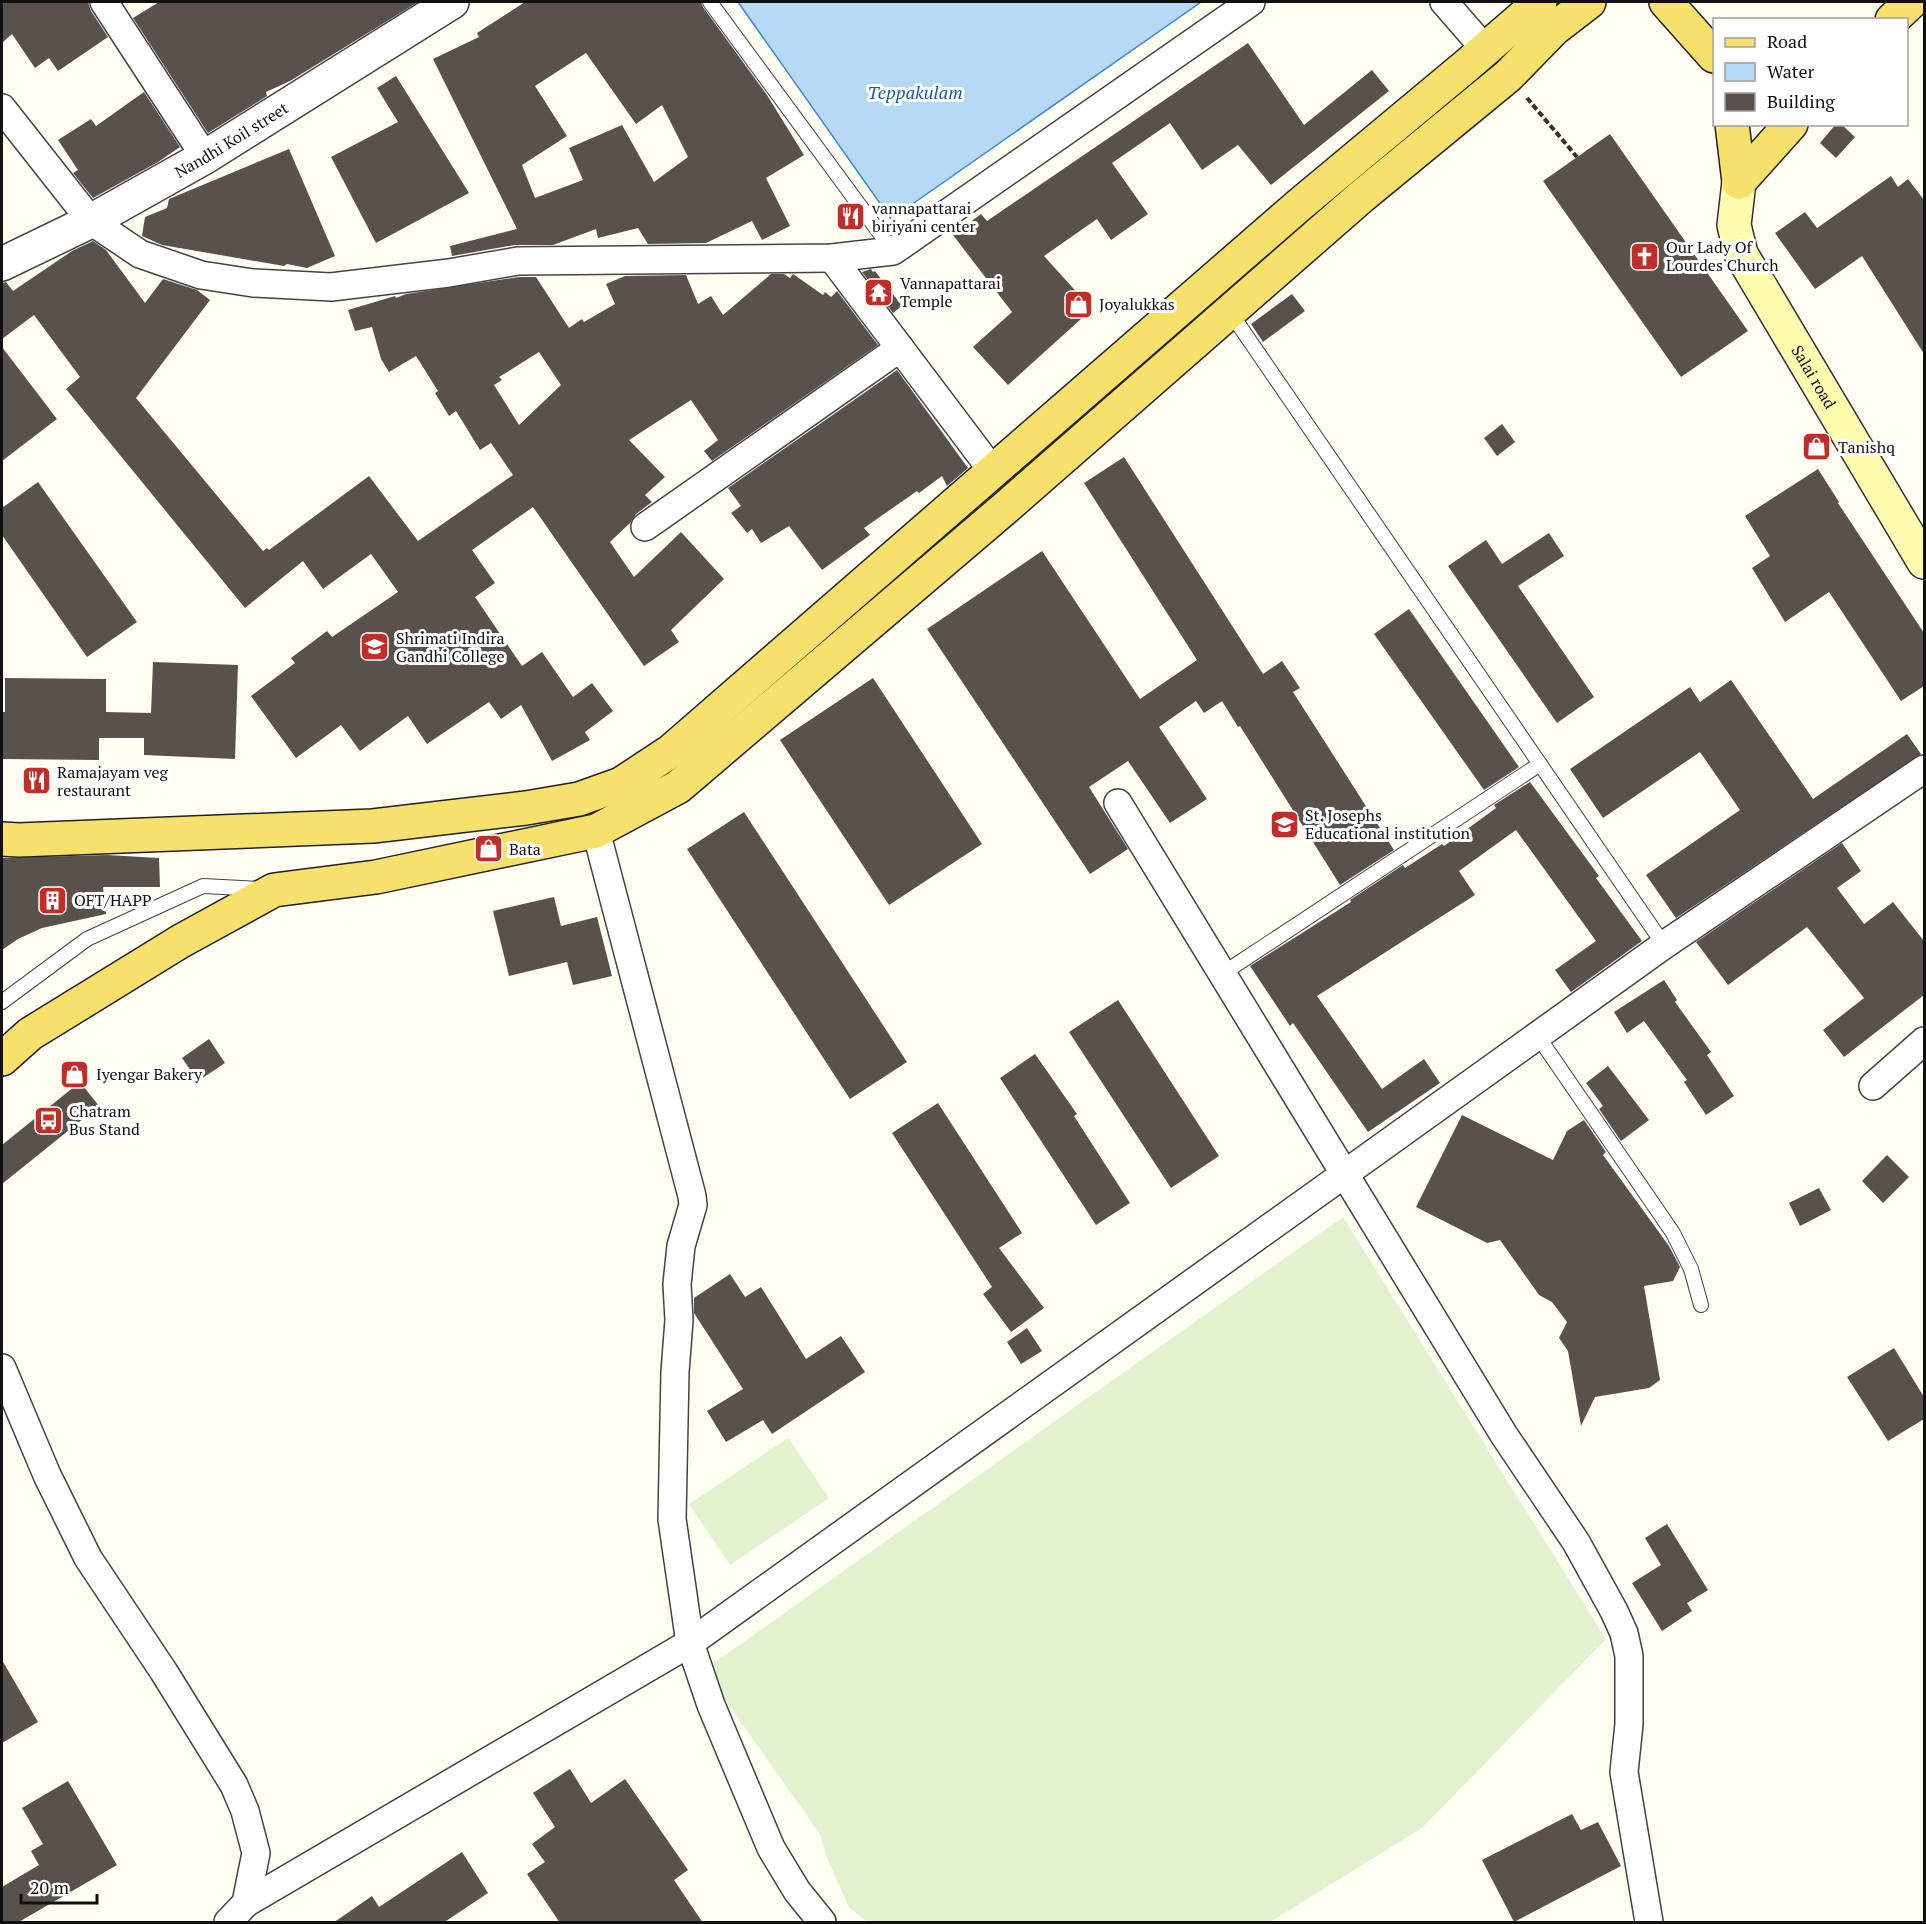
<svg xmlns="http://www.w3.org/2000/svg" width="1926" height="1924" font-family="'PT Serif',serif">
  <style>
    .pitch { fill: #e2f1ce }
    .water { fill: #b8d9f6; stroke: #3f87cc; stroke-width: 1.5 }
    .building { fill: #59524c; fill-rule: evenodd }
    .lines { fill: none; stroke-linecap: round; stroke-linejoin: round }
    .service-casing { stroke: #434343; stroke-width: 16 }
    .minor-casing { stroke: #434343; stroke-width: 30 }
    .tertiary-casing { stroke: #434343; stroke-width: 36 }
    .secondary-casing { stroke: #323232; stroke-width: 36 }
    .primary-casing { stroke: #212121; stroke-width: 36 }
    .path { stroke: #323232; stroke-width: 4; stroke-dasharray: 6 3; stroke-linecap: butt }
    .service { stroke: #fff; stroke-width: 14 }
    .minor { stroke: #fff; stroke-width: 27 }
    .tertiary { stroke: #fff; stroke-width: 33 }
    .secondary { stroke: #fefcaf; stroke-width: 33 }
    .primary { stroke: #f7e16b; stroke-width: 33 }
    .labels { text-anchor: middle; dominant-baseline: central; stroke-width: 6; stroke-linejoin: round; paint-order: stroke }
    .street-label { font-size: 16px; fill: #101010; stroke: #fff }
    .poi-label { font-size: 16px; fill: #101010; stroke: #fff; text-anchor: start }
    .water-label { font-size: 18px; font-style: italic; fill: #195aa2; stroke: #fff }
  </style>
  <rect width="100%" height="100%" fill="#fffef3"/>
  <g class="pitch">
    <path d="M 1343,1217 L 1606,1639 L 1422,1828 L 1270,1922 L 867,1922 L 849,1907 L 827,1858 L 820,1834 L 704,1670 Z"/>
    <path d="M 788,1438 L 829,1498 L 730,1565 L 689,1504 Z"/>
  </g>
  <path class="water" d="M 738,2 L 1201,2 L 891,219 Z"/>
  <g class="building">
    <path d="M 2,2 L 88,2 L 91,11 L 108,37 L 58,71 L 49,58 L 35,68 L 12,34 L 2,43 Z"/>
    <path d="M 159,2 L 418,2 L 290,81 L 266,92 L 267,96 L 208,133 L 133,18 Z"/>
    <path d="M 525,2 L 701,2 L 703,7 L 767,95 L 804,155 L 766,178 L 790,226 L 762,240 L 752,221 L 706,243 L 648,244 L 638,228 L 598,238 L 596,229 L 553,245 L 515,245 L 452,256 L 450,246 L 517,229 L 433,59 L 479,37 L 477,33 ZM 586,53 L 636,124 L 662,105 L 688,157 L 654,182 L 622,125 L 569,148 L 583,180 L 535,198 L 522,165 L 567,136 L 535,86 Z"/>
    <path d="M 1248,43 L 1304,125 L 1372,70 L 1389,91 L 1271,185 L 1238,145 L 1202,170 L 1170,123 L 1112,163 L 1148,214 L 1111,240 L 1097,219 L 1044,256 L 1092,309 L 1008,385 L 973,347 L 1012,312 L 953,235 L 981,214 L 987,221 Z"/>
    <path d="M 396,76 L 469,193 L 376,243 L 331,157 L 398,122 L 377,88 Z"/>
    <path d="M 144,92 L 180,147 L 158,162 L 93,198 L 73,173 L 78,170 L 58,140 L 91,119 L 96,126 Z"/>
    <path d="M 1836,124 L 1841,124 L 1855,137 L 1836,158 L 1820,143 Z"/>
    <path d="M 1610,134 L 1748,331 L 1681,377 L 1543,181 Z"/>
    <path d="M 289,149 L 335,256 L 307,268 L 287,264 L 284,266 L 162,245 L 142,236 L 145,217 L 167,208 L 169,199 Z"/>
    <path d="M 1891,176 L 1898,187 L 1908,179 L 1924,200 L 1924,354 L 1862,256 L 1815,289 L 1775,233 L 1805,212 L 1817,228 Z"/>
    <path d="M 93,241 L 106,250 L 145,303 L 163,279 L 197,290 L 210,300 L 136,398 L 263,551 L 267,548 L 269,550 L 369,476 L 418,541 L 513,475 L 491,443 L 480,450 L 456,411 L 449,416 L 435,393 L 438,391 L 416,356 L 389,372 L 381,359 L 372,327 L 355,331 L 348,310 L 395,296 L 396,298 L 406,294 L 519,277 L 536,277 L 569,328 L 582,319 L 584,322 L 615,304 L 606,284 L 625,276 L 686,275 L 698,304 L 711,296 L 723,315 L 771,274 L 784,274 L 790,278 L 793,274 L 823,295 L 825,292 L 831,297 L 837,291 L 878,345 L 712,461 L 704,451 L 718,440 L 691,400 L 629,440 L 665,477 L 645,495 L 652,502 L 636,514 L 630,523 L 610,542 L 634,577 L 681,532 L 724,579 L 671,630 L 679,642 L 644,666 L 533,507 L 472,550 L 495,583 L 475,597 L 522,666 L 542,652 L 573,697 L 592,683 L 613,711 L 585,732 L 590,740 L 552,761 L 521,705 L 501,719 L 489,702 L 427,744 L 408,716 L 360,751 L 341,725 L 296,758 L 251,696 L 295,663 L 291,658 L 327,631 L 332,637 L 398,592 L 371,554 L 323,589 L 303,561 L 245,608 L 66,389 L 80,377 L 34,315 L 2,339 L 2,283 L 6,282 L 13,291 L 72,251 ZM 539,352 L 561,385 L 519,425 L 494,385 L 502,380 L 499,377 Z"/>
    <path d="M 871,269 L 873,272 L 875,271 L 902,306 L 893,313 L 862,272 Z"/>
    <path d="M 1292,294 L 1305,311 L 1263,342 L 1251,324 Z"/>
    <path d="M 2,347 L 57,419 L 2,461 Z"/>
    <path d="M 897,370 L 968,468 L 947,486 L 942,476 L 919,493 L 917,491 L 864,528 L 870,535 L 822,570 L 789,526 L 761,543 L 752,529 L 747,533 L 731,513 L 741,506 L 728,488 Z"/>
    <path d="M 1502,424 L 1515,442 L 1497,456 L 1484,438 Z"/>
    <path d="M 1124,457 L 1263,674 L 1282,661 L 1300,688 L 1293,692 L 1394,850 L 1340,885 L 1240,726 L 1238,727 L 1222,701 L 1204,713 L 1196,701 L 1159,727 L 1207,799 L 1170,823 L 1128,761 L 1089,787 L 1128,849 L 1090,874 L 927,629 L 1042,551 L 1140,699 L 1197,660 L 1084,483 Z"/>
    <path d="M 1818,469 L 1839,502 L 1838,503 L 1924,633 L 1924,686 L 1901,701 L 1829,592 L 1785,622 L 1752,568 L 1770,556 L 1745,516 Z"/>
    <path d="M 38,482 L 137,622 L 87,657 L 2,535 L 2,508 Z"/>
    <path d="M 1549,533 L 1564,556 L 1518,586 L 1594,697 L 1557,723 L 1448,566 L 1486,540 L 1502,564 Z"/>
    <path d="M 1409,609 L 1519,767 L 1484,790 L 1374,634 Z"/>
    <path d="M 153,662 L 238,665 L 235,759 L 144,755 L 144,738 L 99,738 L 99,760 L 2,759 L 2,712 L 5,712 L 5,678 L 106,679 L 106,712 L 151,713 Z"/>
    <path d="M 873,678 L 982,844 L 889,905 L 780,740 Z"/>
    <path d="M 1731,680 L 1813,799 L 1907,734 L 1921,754 L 1676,918 L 1646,875 L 1740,810 L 1700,752 L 1603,818 L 1570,769 L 1690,687 L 1700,702 Z"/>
    <path d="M 1530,782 L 1599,876 L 1596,878 L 1642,941 L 1571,992 L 1555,970 L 1596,941 L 1516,830 L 1459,871 L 1475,895 L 1317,996 L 1382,1089 L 1424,1059 L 1440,1083 L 1368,1132 L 1293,1023 L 1290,1026 L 1250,966 L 1351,902 L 1350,900 L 1403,865 L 1405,868 L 1442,844 L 1444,846 L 1496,808 L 1494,805 Z"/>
    <path d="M 744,812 L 907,1062 L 850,1099 L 687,849 Z"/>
    <path d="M 1842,843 L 1861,871 L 1837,888 L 1864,924 L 1893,902 L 1924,941 L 1924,995 L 1844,1057 L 1823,1030 L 1864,998 L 1807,927 L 1728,985 L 1696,942 Z"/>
    <path d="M 107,855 L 159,858 L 160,887 L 103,887 L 106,914 L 42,928 L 18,939 L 2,950 L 2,858 Z"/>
    <path d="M 554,897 L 561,926 L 597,917 L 612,976 L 573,985 L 567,962 L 509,976 L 493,911 Z"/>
    <path d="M 1664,980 L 1677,1000 L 1675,1002 L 1711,1052 L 1707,1055 L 1734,1096 L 1706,1115 L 1684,1082 L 1687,1080 L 1644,1021 L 1627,1033 L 1614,1012 Z"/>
    <path d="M 1118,1000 L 1219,1156 L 1171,1188 L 1069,1032 Z"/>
    <path d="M 209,1039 L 225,1063 L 198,1081 L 182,1058 Z"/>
    <path d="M 1035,1054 L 1077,1114 L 1074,1116 L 1130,1203 L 1096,1225 L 1000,1078 Z"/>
    <path d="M 1608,1066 L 1649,1120 L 1621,1141 L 1599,1109 L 1603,1106 L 1586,1083 Z"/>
    <path d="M 80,1082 L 99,1106 L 2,1184 L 2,1145 Z"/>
    <path d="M 938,1103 L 1022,1233 L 999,1248 L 1044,1308 L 1011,1332 L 983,1294 L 992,1287 L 892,1133 Z"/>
    <path d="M 1462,1115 L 1553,1160 L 1567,1131 L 1584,1120 L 1606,1152 L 1603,1155 L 1669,1246 L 1680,1267 L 1673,1281 L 1644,1286 L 1660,1380 L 1649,1388 L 1595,1397 L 1581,1426 L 1568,1351 L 1559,1338 L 1567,1322 L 1552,1302 L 1539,1295 L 1500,1240 L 1487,1243 L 1416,1207 Z"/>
    <path d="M 1887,1155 L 1909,1177 L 1883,1203 L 1862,1181 Z"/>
    <path d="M 1819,1188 L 1831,1210 L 1800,1226 L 1789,1203 Z"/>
    <path d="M 730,1274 L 745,1297 L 761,1287 L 806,1359 L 841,1336 L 865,1372 L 772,1434 L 763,1420 L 726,1442 L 707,1411 L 743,1389 L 694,1313 L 694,1298 Z"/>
    <path d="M 1027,1328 L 1042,1351 L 1021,1364 L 1007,1342 Z"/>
    <path d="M 1894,1348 L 1924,1397 L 1924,1419 L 1888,1441 L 1847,1377 Z"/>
    <path d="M 1667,1524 L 1708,1590 L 1687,1603 L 1692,1611 L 1662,1631 L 1632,1583 L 1661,1565 L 1645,1538 Z"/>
    <path d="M 2,1660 L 38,1722 L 2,1743 Z"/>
    <path d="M 570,1769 L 591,1803 L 625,1779 L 688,1870 L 674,1880 L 703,1923 L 560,1923 L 527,1874 L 545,1862 L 532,1844 L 555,1827 L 533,1793 Z"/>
    <path d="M 68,1781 L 117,1865 L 17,1923 L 2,1923 L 2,1887 L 39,1865 L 31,1851 L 43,1844 L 22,1808 Z"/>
    <path d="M 1572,1814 L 1581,1830 L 1598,1822 L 1621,1866 L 1514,1922 L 1482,1860 Z"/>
    <path d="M 462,1852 L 488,1893 L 443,1923 L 333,1923 L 372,1896 L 379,1907 Z"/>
  </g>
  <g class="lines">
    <defs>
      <g id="service">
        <path d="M 710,2 L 893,251"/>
        <path d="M 1230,312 L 1664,945"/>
        <path d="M 1222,974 L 1540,764"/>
        <path d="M 2,1002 L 87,939 L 203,886 L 260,889"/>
        <path d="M 1537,1035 L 1673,1233 L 1691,1269 L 1701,1305"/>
      </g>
      <g id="minor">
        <path d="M 104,2 L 205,157"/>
        <path d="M 1444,2 L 1484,48"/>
        <path d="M 2,108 L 91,221 L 140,254 L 201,275 L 253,283 L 331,287 L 449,273 L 518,261 L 832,258 L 893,251 L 1251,2"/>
        <path d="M 832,258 L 992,470"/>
        <path d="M 645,527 L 900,348"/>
        <path d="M 1118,803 L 1504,1435 L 1576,1542 L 1614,1611 L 1624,1633 L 1629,1656 L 1629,1724 L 1624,1772 L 1649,1922"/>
        <path d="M 596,831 L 692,1196 L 693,1205 L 681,1246 L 677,1284 L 679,1320 L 675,1372 L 672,1519 L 690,1643 L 711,1705 L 771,1848 L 797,1891 L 822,1922"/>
        <path d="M 1873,1086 L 1924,1041"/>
        <path d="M 2,1368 L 47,1475 L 88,1558 L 164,1672 L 234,1785 L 245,1811 L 256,1853 L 246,1903 L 228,1922"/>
        <path d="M 246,1903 L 690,1643 L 1664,945 L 1924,769"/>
      </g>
      <g id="tertiary">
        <path id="s1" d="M 2,264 L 91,221 L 205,157 L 452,2"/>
      </g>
      <g id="secondary">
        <path id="s2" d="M 1739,182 L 1734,225 L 1741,254 L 1924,562"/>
      </g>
      <g id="primary">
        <path d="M 1666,2 L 1714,56"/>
        <path d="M 1892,20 L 1911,2"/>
        <path d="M 1732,124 L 1739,182"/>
        <path d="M 1739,182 L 1791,124"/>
        <path d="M 2,839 L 19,840 L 373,826 L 526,808 L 579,799 L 621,784 L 671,751 L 1298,206 L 1466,66 L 1540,2"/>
        <path d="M 2,1059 L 30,1034 L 181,941 L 274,890 L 376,877 L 596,831 L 678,787 L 1004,509 L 1362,196 L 1508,76 L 1554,29 L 1589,2"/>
      </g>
    </defs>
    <use href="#service" class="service-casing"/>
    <use href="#minor" class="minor-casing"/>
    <use href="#tertiary" class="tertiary-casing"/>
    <use href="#secondary" class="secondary-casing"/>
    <use href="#primary" class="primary-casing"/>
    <path class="path" d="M 1527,98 L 1577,157"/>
    <use href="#service" class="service"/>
    <use href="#minor" class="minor"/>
    <use href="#tertiary" class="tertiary"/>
    <use href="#secondary" class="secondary"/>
    <use href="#primary" class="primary"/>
  </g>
  <defs>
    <symbol id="restaurant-square" viewBox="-11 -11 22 22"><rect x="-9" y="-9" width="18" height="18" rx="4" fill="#c02e28" stroke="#fff"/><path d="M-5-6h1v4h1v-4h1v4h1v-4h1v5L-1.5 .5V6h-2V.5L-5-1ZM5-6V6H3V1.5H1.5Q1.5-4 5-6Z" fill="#fff"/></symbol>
    <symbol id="church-square" viewBox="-11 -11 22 22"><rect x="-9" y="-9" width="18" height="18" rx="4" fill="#c02e28" stroke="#fff"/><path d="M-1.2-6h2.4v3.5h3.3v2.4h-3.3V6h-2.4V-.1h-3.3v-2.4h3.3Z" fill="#fff"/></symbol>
    <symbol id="temple-square" viewBox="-11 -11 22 22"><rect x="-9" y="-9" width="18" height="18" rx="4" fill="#c02e28" stroke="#fff"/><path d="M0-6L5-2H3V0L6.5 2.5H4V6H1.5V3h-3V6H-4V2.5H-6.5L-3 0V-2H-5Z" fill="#fff"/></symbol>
    <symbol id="shop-square" viewBox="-11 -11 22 22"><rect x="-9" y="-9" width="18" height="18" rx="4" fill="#c02e28" stroke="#fff"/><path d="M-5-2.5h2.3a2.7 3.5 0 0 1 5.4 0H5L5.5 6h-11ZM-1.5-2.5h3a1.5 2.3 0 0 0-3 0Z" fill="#fff"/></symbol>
    <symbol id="university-square" viewBox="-11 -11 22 22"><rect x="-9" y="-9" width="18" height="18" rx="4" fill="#c02e28" stroke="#fff"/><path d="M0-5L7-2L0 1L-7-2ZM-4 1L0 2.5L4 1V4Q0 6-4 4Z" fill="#fff"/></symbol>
    <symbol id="building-square" viewBox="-11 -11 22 22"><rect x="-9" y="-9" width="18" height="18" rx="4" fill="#c02e28" stroke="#fff"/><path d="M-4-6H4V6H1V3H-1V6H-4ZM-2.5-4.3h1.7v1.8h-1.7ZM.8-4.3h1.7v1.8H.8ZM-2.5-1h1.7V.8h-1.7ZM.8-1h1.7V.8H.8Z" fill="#fff"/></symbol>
    <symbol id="bus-square" viewBox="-11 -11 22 22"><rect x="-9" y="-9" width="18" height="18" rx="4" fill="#c02e28" stroke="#fff"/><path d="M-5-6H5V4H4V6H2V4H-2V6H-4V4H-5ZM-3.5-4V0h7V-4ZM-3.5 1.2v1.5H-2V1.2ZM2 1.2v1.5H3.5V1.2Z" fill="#fff"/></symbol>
  </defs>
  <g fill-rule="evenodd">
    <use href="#restaurant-square" x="834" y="200" width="33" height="33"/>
    <use href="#church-square" x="1628" y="240" width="33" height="33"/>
    <use href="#temple-square" x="862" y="276" width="33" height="33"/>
    <use href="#shop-square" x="1062" y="288" width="33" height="33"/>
    <use href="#shop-square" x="1800" y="430" width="33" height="33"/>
    <use href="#university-square" x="358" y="630" width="33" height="33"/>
    <use href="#restaurant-square" x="20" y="764" width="33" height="33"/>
    <use href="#university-square" x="1268" y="808" width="33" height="33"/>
    <use href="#shop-square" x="472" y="832" width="33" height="33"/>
    <use href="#building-square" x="36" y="884" width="33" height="33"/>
    <use href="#shop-square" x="58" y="1058" width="33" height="33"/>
    <use href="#bus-square" x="32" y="1104" width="33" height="33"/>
  </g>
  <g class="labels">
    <g class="street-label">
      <text stroke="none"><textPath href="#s1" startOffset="261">Nandhi Koil street</textPath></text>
      <text stroke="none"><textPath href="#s2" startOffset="216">Salai road</textPath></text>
    </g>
    <g class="poi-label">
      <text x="872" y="208">vannapattarai<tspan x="872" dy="18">biriyani center</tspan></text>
      <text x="1666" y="247">Our Lady Of<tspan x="1666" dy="18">Lourdes Church</tspan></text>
      <text x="900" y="283">Vannapattarai<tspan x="900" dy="18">Temple</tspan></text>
      <text x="1099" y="304">Joyalukkas</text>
      <text x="1838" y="447">Tanishq</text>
      <text x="396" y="638">Shrimati Indira<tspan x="396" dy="18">Gandhi College</tspan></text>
      <text x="57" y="772">Ramajayam veg<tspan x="57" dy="18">restaurant</tspan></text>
      <text x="1305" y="815">St. Josephs<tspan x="1305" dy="18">Educational institution</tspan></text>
      <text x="509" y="849">Bata</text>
      <text x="74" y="900">OFT/HAPP</text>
      <text x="96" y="1074">Iyengar Bakery</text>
      <text x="69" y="1111">Chatram<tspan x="69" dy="18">Bus Stand</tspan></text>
    </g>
    <g class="water-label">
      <text x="915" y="92">Teppakulam</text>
    </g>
  </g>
  <rect width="1926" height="1924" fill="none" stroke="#101010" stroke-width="6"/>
  <rect x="1713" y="18" width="195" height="108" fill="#ffffff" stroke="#9f9f9f" stroke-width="1.5"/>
  <rect x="1725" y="38" width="30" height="9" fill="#f7e16b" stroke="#9f9f9f" stroke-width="1.5"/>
  <text x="1767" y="48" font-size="18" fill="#101010">Road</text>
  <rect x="1725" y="63" width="30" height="18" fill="#b8d9f6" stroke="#9f9f9f" stroke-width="1.5"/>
  <text x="1767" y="78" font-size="18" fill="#101010">Water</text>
  <rect x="1725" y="93" width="30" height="18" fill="#59524c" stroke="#9f9f9f" stroke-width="1.5"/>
  <text x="1767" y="108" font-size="18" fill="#101010">Building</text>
  <path d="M21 1894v9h76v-9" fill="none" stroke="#101010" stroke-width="3"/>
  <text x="30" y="1894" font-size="18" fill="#101010" stroke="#ffffff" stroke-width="4.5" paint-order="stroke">20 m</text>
</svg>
